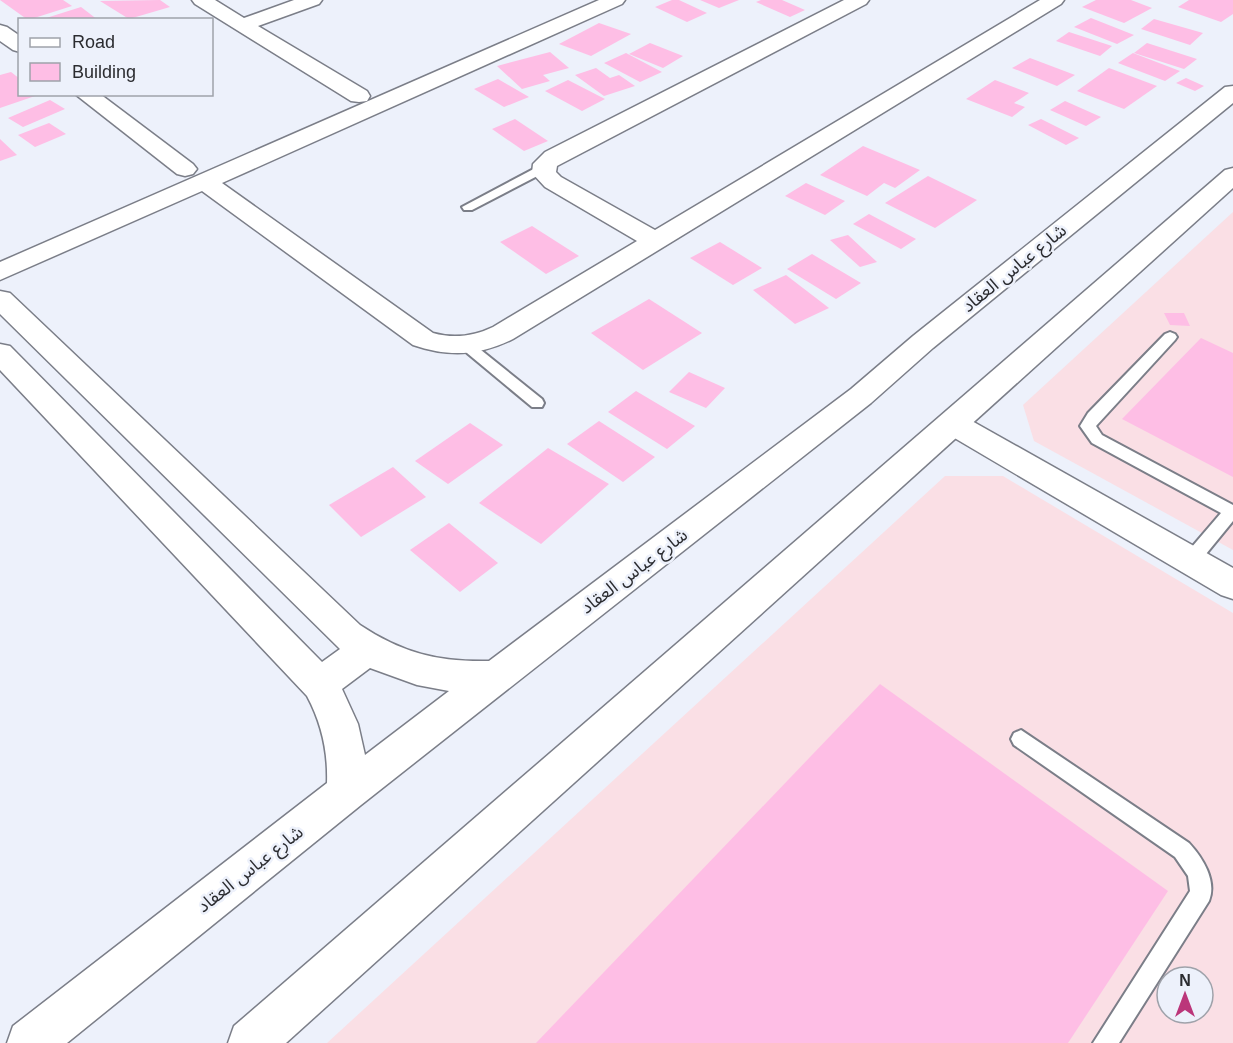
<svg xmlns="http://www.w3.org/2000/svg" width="1233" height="1043" font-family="Arial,'Noto Sans Arabic',sans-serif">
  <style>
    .industrial { fill: #fadfe5; fill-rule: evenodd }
    .building { fill: #febee5 }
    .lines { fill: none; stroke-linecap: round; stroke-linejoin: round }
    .service-casing { stroke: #7b7e88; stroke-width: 4 }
    .minor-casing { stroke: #7b7e88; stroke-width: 3 }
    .tertiary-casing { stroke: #7b7e88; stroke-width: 3 }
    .service { fill: #fff; fill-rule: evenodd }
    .minor { fill: #fff; fill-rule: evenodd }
    .tertiary { fill: #fff; fill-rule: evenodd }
    .labels { text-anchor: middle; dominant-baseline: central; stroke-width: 5; stroke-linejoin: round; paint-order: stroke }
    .street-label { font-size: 18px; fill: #2b2c30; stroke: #edf1fb }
  </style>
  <rect width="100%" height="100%" fill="#edf1fb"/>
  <g class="industrial">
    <path d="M 1233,212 L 1233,550 L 1034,441 L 1023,405 Z"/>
    <path d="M 945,476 L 1003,476 L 1233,613 L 1233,1043 L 327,1043 ZM 1167,977 L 1203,977 L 1203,1013 L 1167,1013 Z"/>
  </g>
  <g class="building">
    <path d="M 0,0 L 63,0 L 72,6 L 28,20 Z"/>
    <path d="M 160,0 L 170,7 L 129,19 L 100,1 Z"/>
    <path d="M 672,0 L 679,0 L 707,13 L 687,22 L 655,7 Z"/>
    <path d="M 700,0 L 739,0 L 719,8 Z"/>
    <path d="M 761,0 L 782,0 L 805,10 L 790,17 L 756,2 Z"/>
    <path d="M 1096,0 L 1131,0 L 1152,8 L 1124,23 L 1082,7 Z"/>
    <path d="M 1189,0 L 1233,0 L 1233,14 L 1221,22 L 1178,7 Z"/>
    <path d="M 81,7 L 98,20 L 43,20 L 43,19 Z"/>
    <path d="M 1091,18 L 1134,35 L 1117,44 L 1074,27 Z"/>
    <path d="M 1154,19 L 1203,33 L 1190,45 L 1141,29 Z"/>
    <path d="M 599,23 L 631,34 L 591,56 L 559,44 Z"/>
    <path d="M 1069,32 L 1112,46 L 1100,56 L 1056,41 Z"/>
    <path d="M 650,43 L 683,56 L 663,68 L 629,54 Z"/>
    <path d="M 1147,43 L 1197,59 L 1184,69 L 1134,53 Z"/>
    <path d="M 550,52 L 569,68 L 543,75 L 550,81 L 522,89 L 497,66 Z"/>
    <path d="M 626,53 L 662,72 L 640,82 L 604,63 Z"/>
    <path d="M 1133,53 L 1180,71 L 1165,81 L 1118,63 Z"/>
    <path d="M 1030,58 L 1075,75 L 1057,86 L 1012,68 Z"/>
    <path d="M 596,68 L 610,78 L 619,75 L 635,86 L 604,96 L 575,75 Z"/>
    <path d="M 1109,68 L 1157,86 L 1124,109 L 1077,91 Z"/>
    <path d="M 11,72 L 20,79 L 20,94 L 38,95 L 0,108 L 0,75 Z"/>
    <path d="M 1186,78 L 1204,86 L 1195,91 L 1176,83 Z"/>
    <path d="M 498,79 L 529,97 L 504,107 L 474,89 Z"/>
    <path d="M 568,80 L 605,99 L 582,111 L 545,91 Z"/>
    <path d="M 995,80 L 1029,93 L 1014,103 L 1025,107 L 1012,117 L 966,99 Z"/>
    <path d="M 50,100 L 65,109 L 23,127 L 8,118 Z"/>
    <path d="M 1065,101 L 1101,117 L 1086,126 L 1050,110 Z"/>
    <path d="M 515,119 L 548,141 L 524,151 L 492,129 Z"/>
    <path d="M 1041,119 L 1079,138 L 1066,145 L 1028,125 Z"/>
    <path d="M 49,123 L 66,134 L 35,147 L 18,135 Z"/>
    <path d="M 0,139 L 17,155 L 0,161 Z"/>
    <path d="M 863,146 L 920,170 L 895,188 L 884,183 L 867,196 L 820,175 Z"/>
    <path d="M 928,176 L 977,200 L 935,228 L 885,203 Z"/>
    <path d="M 806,183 L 845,201 L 825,215 L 785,196 Z"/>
    <path d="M 869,214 L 916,239 L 901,249 L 853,224 Z"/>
    <path d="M 532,226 L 579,256 L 546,274 L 500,242 Z"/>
    <path d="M 848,235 L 877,262 L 860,267 L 830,240 Z"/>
    <path d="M 720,242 L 762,268 L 733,285 L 690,258 Z"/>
    <path d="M 812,254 L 861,283 L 836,299 L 787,269 Z"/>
    <path d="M 786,275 L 829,308 L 795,324 L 753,290 Z"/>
    <path d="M 649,299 L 702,333 L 643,370 L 591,333 Z"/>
    <path d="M 1164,313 L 1184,313 L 1190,326 L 1170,325 Z"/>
    <path d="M 1201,338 L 1233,353 L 1233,477 L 1122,419 Z"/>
    <path d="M 689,372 L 725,388 L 706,408 L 669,392 Z"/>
    <path d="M 636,391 L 695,426 L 667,449 L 608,412 Z"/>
    <path d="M 599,421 L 655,457 L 623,482 L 567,444 Z"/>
    <path d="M 470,423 L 503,445 L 448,484 L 415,461 Z"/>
    <path d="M 548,448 L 609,484 L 541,544 L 479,503 Z"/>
    <path d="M 393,467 L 426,497 L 361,537 L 329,505 Z"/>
    <path d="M 449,523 L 498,563 L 460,592 L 410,550 Z"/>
    <path d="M 880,684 L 1168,891 L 1068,1043 L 536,1043 Z"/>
  </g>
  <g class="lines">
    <defs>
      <g id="service">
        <path d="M 543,164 L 549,168 L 547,171 L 472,210 L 464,210 L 462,207 Z"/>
        <path d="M 1170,332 L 1175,334 L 1177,337 L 1175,340 L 1096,426 L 1102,435 L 1233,505 L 1233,521 L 1197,565 L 1191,567 L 1185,565 L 1182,560 L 1185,555 L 1221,513 L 1092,443 L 1080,426 L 1088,413 L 1165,334 Z"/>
        <path d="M 466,340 L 471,342 L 542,399 L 544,403 L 542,407 L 532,407 L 461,348 L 459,345 L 461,342 Z"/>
        <path d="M 1021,730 L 1189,843 C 1203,858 1217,881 1209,901 L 1119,1043 L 1093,1043 L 1190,891 L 1188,876 L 1175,857 L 1014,745 L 1011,739 L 1014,733 Z"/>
      </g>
      <g id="minor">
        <path d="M 192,0 L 215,0 L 244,18 L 294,0 L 322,0 L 319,4 L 258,26 L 367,91 L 370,96 L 367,101 L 359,102 L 351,101 L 195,4 Z"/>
        <path d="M 599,0 L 625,0 L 622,4 L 222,183 L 433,333 C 454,339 474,336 493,327 L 637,241 L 545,187 L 532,173 L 533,164 L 545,152 L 844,0 L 869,0 L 866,4 L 557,166 L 556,172 L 561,177 L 655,230 L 1040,0 L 1064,0 L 1061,4 L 513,339 C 479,356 448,357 413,345 L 202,191 L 0,280 L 0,262 Z"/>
        <path d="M 0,25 L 7,27 L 20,36 L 20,52 L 13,50 L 0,41 Z"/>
        <path d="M 75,94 L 100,94 L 193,164 L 197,169 L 193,174 L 185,176 L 177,174 Z"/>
        <path d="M 952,412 L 963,416 L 1233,568 L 1233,599 L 1221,595 L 941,430 L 937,423 L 941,416 Z"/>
      </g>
      <g id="tertiary">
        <path d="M 1233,86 L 1233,103 L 933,348 L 871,403 L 361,805 L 67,1043 L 7,1043 L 13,1026 L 327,783 C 328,752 322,724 307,696 L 0,370 L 0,344 L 10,346 L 322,662 L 340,649 L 0,314 L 0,291 L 10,293 L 360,625 C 402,653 438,662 489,661 L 851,389 L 913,336 L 1225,87 ZM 370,668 L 417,685 L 449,691 L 365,755 L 358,724 L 342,689 Z"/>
        <path d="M 1233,168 L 1233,188 L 286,1043 L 228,1043 L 234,1026 L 1225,170 Z"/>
      </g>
    </defs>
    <use href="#service" class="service-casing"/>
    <use href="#minor" class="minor-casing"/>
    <use href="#tertiary" class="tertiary-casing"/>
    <use href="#service" class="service"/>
    <use href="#minor" class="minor"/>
    <use href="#tertiary" class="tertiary"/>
  </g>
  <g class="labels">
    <g class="street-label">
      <text transform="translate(1014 268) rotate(-39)">شارع عباس العقاد</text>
      <text transform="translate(634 571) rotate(-37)">شارع عباس العقاد</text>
      <text transform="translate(250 869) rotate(-38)">شارع عباس العقاد</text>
    </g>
  </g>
  <rect x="18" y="18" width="195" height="78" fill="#edf1fb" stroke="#9fa2aa" stroke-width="1.5"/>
  <rect x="30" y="38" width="30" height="9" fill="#ffffff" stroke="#9fa2aa" stroke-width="1.5"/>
  <text x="72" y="48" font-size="18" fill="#2b2c30">Road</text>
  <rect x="30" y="63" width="30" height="18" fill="#febee5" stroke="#9fa2aa" stroke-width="1.5"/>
  <text x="72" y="78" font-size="18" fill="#2b2c30">Building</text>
  <g transform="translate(1185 995)"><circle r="28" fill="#edf1fb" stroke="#9fa2aa" stroke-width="1.5"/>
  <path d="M0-4.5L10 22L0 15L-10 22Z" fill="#bb367a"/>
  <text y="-9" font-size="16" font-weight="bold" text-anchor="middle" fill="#2b2c30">N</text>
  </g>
</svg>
